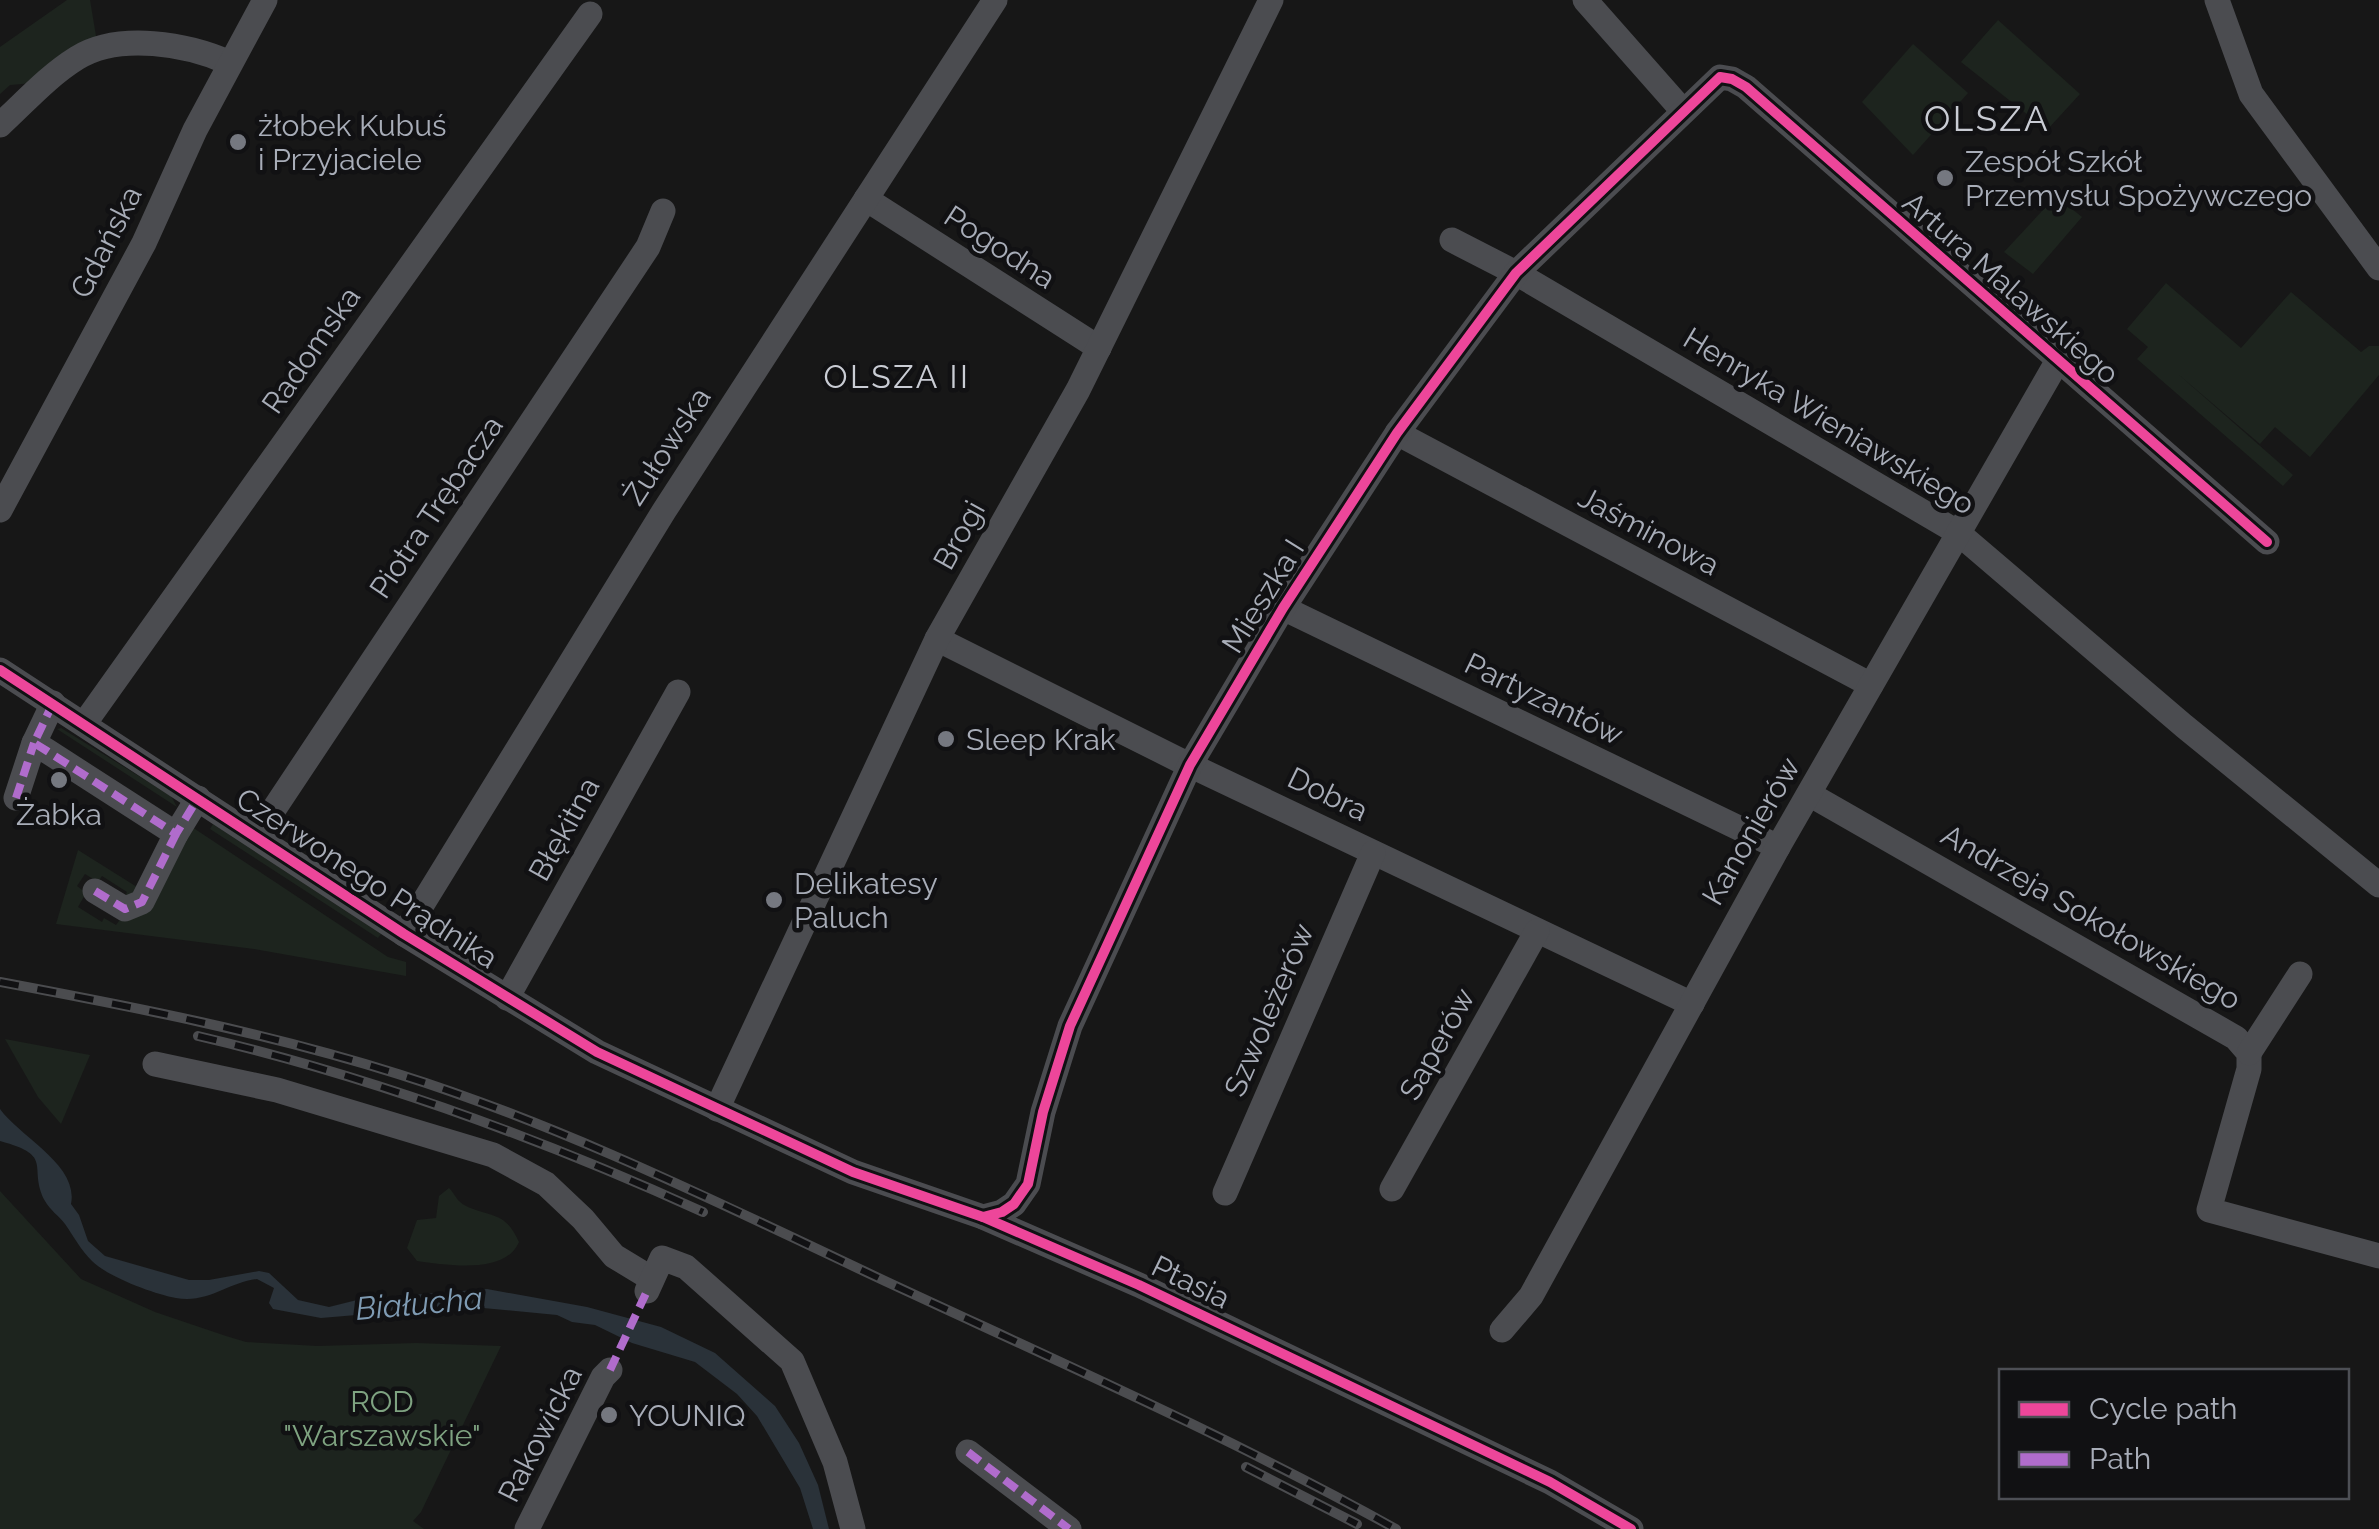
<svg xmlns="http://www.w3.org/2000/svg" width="2379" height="1529" font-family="Raleway,sans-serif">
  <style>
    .green { fill: #1d241e }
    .water { fill: #2a3239 }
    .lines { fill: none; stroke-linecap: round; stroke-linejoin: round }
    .minor { stroke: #4b4c50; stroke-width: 25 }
    .rail-casing { stroke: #4b4c4f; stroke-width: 10 }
    .rail { stroke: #111113; stroke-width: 6; stroke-dasharray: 19; stroke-linecap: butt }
    .quiet { stroke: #b06ccc; stroke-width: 8; stroke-dasharray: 15 8; stroke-linecap: butt }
    .cycleway-casing { stroke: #111113; stroke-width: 16 }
    .cycleway { stroke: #ed469a; stroke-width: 10 }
    .poi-dot { fill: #757880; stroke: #111113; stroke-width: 4 }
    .labels { text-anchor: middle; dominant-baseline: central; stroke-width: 9; stroke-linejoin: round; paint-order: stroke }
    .poi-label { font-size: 30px; fill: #a8adb8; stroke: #111113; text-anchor: start }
    .street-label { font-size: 30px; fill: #a8adb8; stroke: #111113 }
    .park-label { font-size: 30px; fill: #7fa381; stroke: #111113 }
    .neighbourhood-label { font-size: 32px; letter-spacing: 2.5px; fill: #c9ccd4; stroke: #111113 }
    .water-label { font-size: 32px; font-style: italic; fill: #7f9bb3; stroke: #111113 }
    .quarter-label { font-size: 35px; letter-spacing: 2.5px; fill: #c9ccd4; stroke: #111113 }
  </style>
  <rect width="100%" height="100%" fill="#171717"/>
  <g class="green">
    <path d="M 67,0 L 90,0 L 97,42 L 33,83 L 10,85 L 0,94 L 0,47 Z"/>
    <path d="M 1998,20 L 2080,94 L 2047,130 L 1961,62 Z"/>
    <path d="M 1913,44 L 1968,93 L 1913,155 L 1862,102 Z"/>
    <path d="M 2056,196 L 2082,217 L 2033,274 L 2004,252 Z"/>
    <path d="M 2166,283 L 2241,348 L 2291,292 L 2361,352 L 2369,346 L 2379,346 L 2379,375 L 2310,457 L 2275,427 L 2260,444 L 2178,374 L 2293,475 L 2283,486 L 2137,359 L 2148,347 L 2127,329 Z"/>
    <path d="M 61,728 L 171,796 L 177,807 L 57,729 Z"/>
    <path d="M 213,824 L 381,934 L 378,938 L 210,829 Z"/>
    <path d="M 189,825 L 388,957 L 406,962 L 406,976 L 254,949 L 56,924 L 78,850 L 137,887 L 131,898 L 124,898 L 127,892 L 102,876 L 98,882 L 85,874 L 77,886 L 86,893 L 78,907 L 102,922 L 104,918 L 116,925 Z"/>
    <path d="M 5,1039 L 90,1055 L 61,1124 L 38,1097 Z"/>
    <path d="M 449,1188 C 455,1194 457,1202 466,1206 C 492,1218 505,1211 519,1242 C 505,1275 447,1265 417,1261 L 407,1248 L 417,1220 L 436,1218 L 439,1196 Z"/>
    <path d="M 0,1191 L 81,1279 L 155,1312 L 226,1336 L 246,1342 L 318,1346 L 416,1343 L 501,1346 L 421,1512 L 413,1521 L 424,1529 L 0,1529 Z"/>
  </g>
  <path class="water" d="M 0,1109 C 20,1137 79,1165 71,1204 L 79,1215 L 88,1241 L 105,1256 L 189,1280 L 209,1280 L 259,1271 L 269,1273 L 298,1300 L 329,1307 L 361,1299 L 487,1289 L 587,1307 L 661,1327 L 715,1353 L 775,1406 L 799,1443 L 818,1485 L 829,1529 L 813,1529 L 800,1488 L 757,1416 L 737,1394 L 695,1362 L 632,1343 L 595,1325 L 572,1322 L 557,1315 L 462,1306 L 321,1318 L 273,1309 L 269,1303 L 274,1288 L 257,1279 C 229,1282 208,1304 176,1298 C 154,1294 108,1277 92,1261 C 81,1250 74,1237 65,1224 C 59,1216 50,1210 45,1201 C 27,1167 56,1156 0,1141 Z"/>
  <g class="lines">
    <g class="minor">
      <path d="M 1585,0 L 1683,111"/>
      <path d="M 2217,0 L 2251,94 L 2379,268"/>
      <path d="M 0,125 C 25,102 48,76 77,58 C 119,32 188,44 230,63"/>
      <path d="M 866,199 L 1099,348"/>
      <path d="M 1452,240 L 1516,273 L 1957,532 L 2184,726 L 2379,885"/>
      <path d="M 1397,433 L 1871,685"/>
      <path d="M 0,510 L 144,243 L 195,130 L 265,0"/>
      <path d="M 1283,608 L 1778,847"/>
      <path d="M 937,639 L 1177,759 L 1692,1004"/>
      <path d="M 0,670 L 404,934 L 597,1052 L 853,1172 L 983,1217 L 1139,1285 L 1550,1482 L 1631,1529"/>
      <path d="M 53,703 L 34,743 L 47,751 L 176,834 L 198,798"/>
      <path d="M 84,724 L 590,14"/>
      <path d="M 1809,794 L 2236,1038 L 2249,1053 L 2249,1069 L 2209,1210 L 2379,1256"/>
      <path d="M 16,798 L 34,743"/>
      <path d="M 256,836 L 648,247 L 663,211"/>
      <path d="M 95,891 L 125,909 L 142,902 L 176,834"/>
      <path d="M 404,934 L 664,511 L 995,0"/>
      <path d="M 507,998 L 678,692"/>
      <path d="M 2249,1053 L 2300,974"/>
      <path d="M 155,1064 L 277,1090 L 493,1155 L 546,1184 L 583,1219 L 614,1256 L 652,1279"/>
      <path d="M 717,1109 L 937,639 L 1078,390 L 1271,0"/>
      <path d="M 1392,1189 L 1537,931"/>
      <path d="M 1225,1193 L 1373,853"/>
      <path d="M 983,1217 L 1002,1212 L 1014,1204 L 1028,1184 L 1043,1112 L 1070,1026 L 1190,765 L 1283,608 L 1397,433 L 1516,273 L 1720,77 L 1732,79 L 1746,87 L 2267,542"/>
      <path d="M 647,1291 L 662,1258 L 686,1267 L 792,1361 L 835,1462 L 853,1529"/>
      <path d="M 1502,1330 L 1531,1296 L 1778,847 L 2057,362"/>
      <path d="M 968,1452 L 1069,1529"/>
      <path d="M 527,1529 L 603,1377 L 610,1370"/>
    </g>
    <defs>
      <g id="rail">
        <path d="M 0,982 C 134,1007 268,1033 398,1074 C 567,1127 725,1206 885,1281 C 1057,1361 1230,1437 1396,1529"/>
        <path d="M 198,1036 C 373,1077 540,1138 703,1212"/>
        <path d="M 1246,1467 L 1357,1524"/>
      </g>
    </defs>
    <use href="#rail" class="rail-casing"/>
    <use href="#rail" class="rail"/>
    <g class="quiet">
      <path d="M 53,703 L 34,743 L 47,751 L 176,834 L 198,798"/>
      <path d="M 16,798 L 34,743"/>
      <path d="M 95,891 L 125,909 L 142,902 L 176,834"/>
      <path d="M 610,1370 L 647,1291"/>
      <path d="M 968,1452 L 1069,1529"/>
    </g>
    <defs>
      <g id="cycleway">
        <path d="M 0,670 L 404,934 L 597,1052 L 853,1172 L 983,1217 L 1139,1285 L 1550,1482 L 1631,1529"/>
        <path d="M 983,1217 L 1002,1212 L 1014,1204 L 1028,1184 L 1043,1112 L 1070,1026 L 1190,765 L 1283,608 L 1397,433 L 1516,273 L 1720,77 L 1732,79 L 1746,87 L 2267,542"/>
      </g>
    </defs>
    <use href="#cycleway" class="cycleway-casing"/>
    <use href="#cycleway" class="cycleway"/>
  </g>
  <g class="poi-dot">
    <circle cx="238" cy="142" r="10"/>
    <circle cx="1945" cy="178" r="10"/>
    <circle cx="946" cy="739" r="10"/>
    <circle cx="59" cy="780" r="10"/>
    <circle cx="774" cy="900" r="10"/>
    <circle cx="609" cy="1415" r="10"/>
  </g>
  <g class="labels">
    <g class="poi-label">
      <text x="258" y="125">żłobek Kubuś<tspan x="258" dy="34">i Przyjaciele</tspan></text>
      <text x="1965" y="161">Zespół Szkół<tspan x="1965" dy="34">Przemysłu Spożywczego</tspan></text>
      <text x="966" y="739">Sleep Krak</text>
      <text x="59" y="814" text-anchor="middle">Żabka</text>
      <text x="794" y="883">Delikatesy<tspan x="794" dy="34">Paluch</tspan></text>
      <text x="629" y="1415">YOUNIQ</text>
    </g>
    <g class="street-label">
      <text transform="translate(106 242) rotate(-63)">Gdańska</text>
      <text transform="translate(1000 247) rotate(33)">Pogodna</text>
      <text transform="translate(2011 288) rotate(41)">Artura Malawskiego</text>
      <text transform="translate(311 350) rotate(-55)">Radomska</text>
      <text transform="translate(1829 421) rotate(31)">Henryka Wieniawskiego</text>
      <text transform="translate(667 446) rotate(-57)">Żułowska</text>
      <text transform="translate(436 507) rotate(-56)">Piotra Trębacza</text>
      <text transform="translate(1649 531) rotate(28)">Jaśminowa</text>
      <text transform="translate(959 535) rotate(-61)">Brogi</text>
      <text transform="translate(1263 596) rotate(-58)">Mieszka I</text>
      <text transform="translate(1544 699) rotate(26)">Partyzantów</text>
      <text transform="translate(1328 794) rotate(26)">Dobra</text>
      <text transform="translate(564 829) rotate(-61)">Błękitna</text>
      <text transform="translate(1751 831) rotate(-60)">Kanonierów</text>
      <text transform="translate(367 878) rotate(33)">Czerwonego Prądnika</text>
      <text transform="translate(2091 917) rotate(30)">Andrzeja Sokołowskiego</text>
      <text transform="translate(1269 1010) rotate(-67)">Szwoleżerów</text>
      <text transform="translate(1437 1044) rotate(-61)">Saperów</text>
      <text transform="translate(1191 1282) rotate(26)">Ptasia</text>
      <text transform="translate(540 1434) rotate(-63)">Rakowicka</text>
    </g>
    <g class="park-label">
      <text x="382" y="1401">ROD<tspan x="382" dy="34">"Warszawskie"</tspan></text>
    </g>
    <g class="neighbourhood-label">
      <text x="897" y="376">OLSZA II</text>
    </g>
    <g class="water-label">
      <text transform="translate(419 1303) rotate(-5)">Białucha</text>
    </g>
    <g class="quarter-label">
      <text x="1987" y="118">OLSZA</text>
    </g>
  </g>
  <rect x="1999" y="1369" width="350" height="130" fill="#111113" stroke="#4d4f55" stroke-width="2.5"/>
  <rect x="2019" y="1402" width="50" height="15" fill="#ed469a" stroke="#4d4f55" stroke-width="2.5"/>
  <text x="2089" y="1419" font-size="30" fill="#a8adb8">Cycle path</text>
  <rect x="2019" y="1452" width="50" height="15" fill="#b06ccc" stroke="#4d4f55" stroke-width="2.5"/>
  <text x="2089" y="1469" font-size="30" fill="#a8adb8">Path</text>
</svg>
